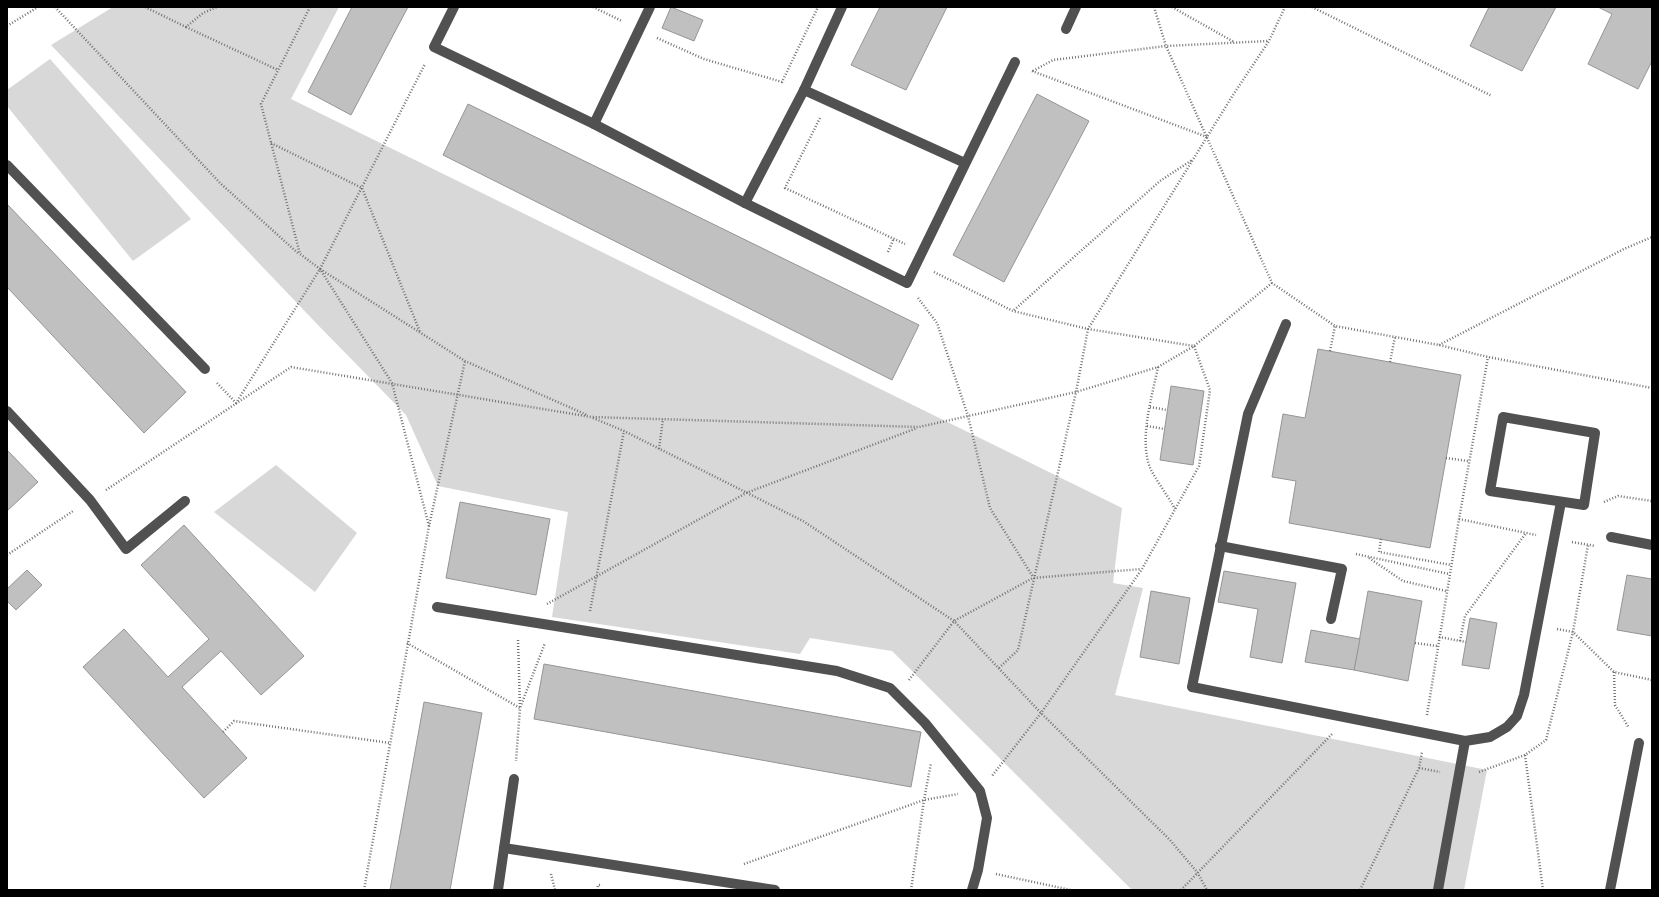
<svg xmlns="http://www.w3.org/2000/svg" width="1659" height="897" font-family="'PT Sans',sans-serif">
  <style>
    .green { fill: #d8d8d8 }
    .building { fill: #c0c0c0; stroke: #959595 }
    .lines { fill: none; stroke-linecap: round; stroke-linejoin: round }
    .path { stroke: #737373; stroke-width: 2.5; stroke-dasharray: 1 2; stroke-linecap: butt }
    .minor { stroke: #515151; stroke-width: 10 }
  </style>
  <rect width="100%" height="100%" fill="#fff"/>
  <g class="green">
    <path d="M 113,7 L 339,7 L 291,99 L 1122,508 L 1113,583 L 1143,588 L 1115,695 L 1487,770 L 1464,890 L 1132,890 L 892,651 L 810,638 L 800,654 L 552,617 L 568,512 L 438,486 L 406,415 L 317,324 L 51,45 Z"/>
    <path d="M 50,59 L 191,219 L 133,261 L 7,106 L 7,90 Z"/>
    <path d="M 276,465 L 357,533 L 315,592 L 214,512 Z"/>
  </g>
  <g class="building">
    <path d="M 352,7 L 408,7 L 351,115 L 308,92 Z"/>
    <path d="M 671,7 L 703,20 L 694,41 L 662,28 Z"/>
    <path d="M 880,7 L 947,7 L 906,90 L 851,65 Z"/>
    <path d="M 1489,7 L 1556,7 L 1522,71 L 1470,46 Z"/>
    <path d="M 1598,7 L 1652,7 L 1652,61 L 1638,89 L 1588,64 L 1612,14 Z"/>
    <path d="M 1037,94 L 1089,121 L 1004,282 L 953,255 Z"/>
    <path d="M 468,104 L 919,325 L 892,380 L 443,155 Z"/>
    <path d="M 7,204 L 186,392 L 144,433 L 7,287 Z"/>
    <path d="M 1318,349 L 1461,375 L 1430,548 L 1289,523 L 1296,481 L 1272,477 L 1283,414 L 1305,418 Z"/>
    <path d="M 1171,386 L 1204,391 L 1193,465 L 1160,460 Z"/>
    <path d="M 7,450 L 38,482 L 7,511 Z"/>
    <path d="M 460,502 L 550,519 L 536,595 L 446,578 Z"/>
    <path d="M 184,525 L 304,656 L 261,695 L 221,651 L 182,687 L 247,758 L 204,798 L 83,667 L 124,629 L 168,677 L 209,639 L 141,565 Z"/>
    <path d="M 27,570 L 42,585 L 16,610 L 7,601 L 7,589 Z"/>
    <path d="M 1224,571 L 1296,583 L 1282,663 L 1250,657 L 1258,609 L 1218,602 Z"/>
    <path d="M 1627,575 L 1652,579 L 1652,636 L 1617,630 Z"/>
    <path d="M 1151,591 L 1190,598 L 1179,664 L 1140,657 Z"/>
    <path d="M 1368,591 L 1422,601 L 1408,681 L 1354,670 Z"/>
    <path d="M 1470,618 L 1497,623 L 1489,669 L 1462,665 Z"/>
    <path d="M 1311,630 L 1360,639 L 1354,670 L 1305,662 Z"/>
    <path d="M 544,664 L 921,732 L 911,787 L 534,719 Z"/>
    <path d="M 424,702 L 482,713 L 450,890 L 390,890 Z"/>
  </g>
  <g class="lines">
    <g class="path">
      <path d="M 55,7 L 220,183 L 299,254"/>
      <path d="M 145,7 L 186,27 L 203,13 L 217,7"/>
      <path d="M 310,7 L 261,104 L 300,254 L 320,269 L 392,383 L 429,526"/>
      <path d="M 593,7 L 622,21"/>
      <path d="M 1154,7 L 1166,46 L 1272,283 L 1335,326 L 1439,345 L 1488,357 L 1652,388"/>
      <path d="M 1172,7 L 1234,42"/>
      <path d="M 1312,7 L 1492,96"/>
      <path d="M 7,26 L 38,7"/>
      <path d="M 186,27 L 278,70"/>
      <path d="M 657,38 L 704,59 L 782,82 L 818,7"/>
      <path d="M 1032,71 L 1207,137"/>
      <path d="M 1033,71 L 1053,60 L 1166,46 L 1268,41"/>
      <path d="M 820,118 L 785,188 L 905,244"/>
      <path d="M 271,143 L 362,188 L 420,332"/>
      <path d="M 888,252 L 894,238"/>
      <path d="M 320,269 L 425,64"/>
      <path d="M 934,272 L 1013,311 L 1088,329 L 1194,346 L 1272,283"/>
      <path d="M 918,298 L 937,323 L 968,416 L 990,508 L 1033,577"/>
      <path d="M 1014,310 L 1160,181 L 1192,160"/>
      <path d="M 1439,345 L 1624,249 L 1652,237"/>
      <path d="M 1330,351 L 1335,326"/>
      <path d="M 1390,362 L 1395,337"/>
      <path d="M 1158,367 C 1152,397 1138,441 1151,470 C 1158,483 1168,496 1175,509"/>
      <path d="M 217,383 L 236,403 L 320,269 L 465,361 L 587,415"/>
      <path d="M 1150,407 L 1167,410"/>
      <path d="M 593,418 L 624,431 L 803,521 L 954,621 L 1041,713 L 1170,840 L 1197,872 L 1207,890"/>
      <path d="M 1147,426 L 1164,429"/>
      <path d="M 659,449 L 663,419"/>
      <path d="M 1446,458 L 1468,461"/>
      <path d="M 106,490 L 291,367 L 591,417 L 919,427 L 1076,392 L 1158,367 L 1194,346 L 1210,390 L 1199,466 L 1142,569 L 1041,713 L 992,776"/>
      <path d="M 1604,502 L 1618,496 L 1652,501"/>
      <path d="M 1459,519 L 1536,535"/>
      <path d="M 1381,539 L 1379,552 L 1451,565"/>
      <path d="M 1572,542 L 1595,546"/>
      <path d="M 1356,554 L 1449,574"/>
      <path d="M 7,555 L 73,511"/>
      <path d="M 1369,558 L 1403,581 L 1446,591"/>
      <path d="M 547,604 L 746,493 L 917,428"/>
      <path d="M 590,611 L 624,431"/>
      <path d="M 1557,629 L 1573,632 L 1614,672 L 1652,680"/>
      <path d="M 1439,637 L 1466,642"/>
      <path d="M 518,640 L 520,708 L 545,643"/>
      <path d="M 1460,641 L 1465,616 L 1526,533"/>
      <path d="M 407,643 L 520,708 L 516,761"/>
      <path d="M 1415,643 L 1437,646"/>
      <path d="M 999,668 L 1018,650 L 1076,392 L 1088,329 L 1233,95 L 1269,41 L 1285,7"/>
      <path d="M 1614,672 L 1615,705 L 1629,728"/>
      <path d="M 909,680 L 954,621 L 1033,578 L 1141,569"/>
      <path d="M 1427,715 L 1459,519 L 1488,357"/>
      <path d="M 223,732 L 234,721 L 390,743"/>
      <path d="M 1419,768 L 1440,772"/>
      <path d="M 1479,772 L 1525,755"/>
      <path d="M 744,864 L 924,800 L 958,794"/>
      <path d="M 551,874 L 555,890"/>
      <path d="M 996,874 L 1071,890"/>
      <path d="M 364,890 L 429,526 L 465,361"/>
      <path d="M 597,890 L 598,885 L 602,885"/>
      <path d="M 911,890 L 924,800 L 931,763"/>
      <path d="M 1181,890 L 1332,734"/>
      <path d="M 1360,890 L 1419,768 L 1422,752"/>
      <path d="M 1543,890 L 1525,755 L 1546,740 L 1573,632 L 1588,545"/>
    </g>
    <g class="minor">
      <path d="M 454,7 L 434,47 L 594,124 L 745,203 L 907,283 L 1015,62"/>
      <path d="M 1066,29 L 1076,7"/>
      <path d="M 804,90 L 965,163"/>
      <path d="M 594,124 L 650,7"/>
      <path d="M 7,165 L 205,369"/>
      <path d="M 745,203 L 804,90 L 842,7"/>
      <path d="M 1286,324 L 1248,414 L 1192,687 L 1465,741"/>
      <path d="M 7,411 L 90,500 L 126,549 L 185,501"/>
      <path d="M 1503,417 L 1595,433 L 1584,505 L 1490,491 Z"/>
      <path d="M 1611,537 L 1652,545"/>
      <path d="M 1220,546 L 1342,569 L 1331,619"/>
      <path d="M 437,607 L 837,671 L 890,688 L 925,723 L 980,791 L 987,818 L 978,870 L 972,890"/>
      <path d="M 504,848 L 775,890"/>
      <path d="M 498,890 L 514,779"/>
      <path d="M 1438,890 L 1465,741 L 1490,737 L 1507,727 L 1517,716 L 1524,695 L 1561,502"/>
      <path d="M 1610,890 L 1639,743"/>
    </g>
  </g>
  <rect width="1659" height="897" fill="none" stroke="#000000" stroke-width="16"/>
</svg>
